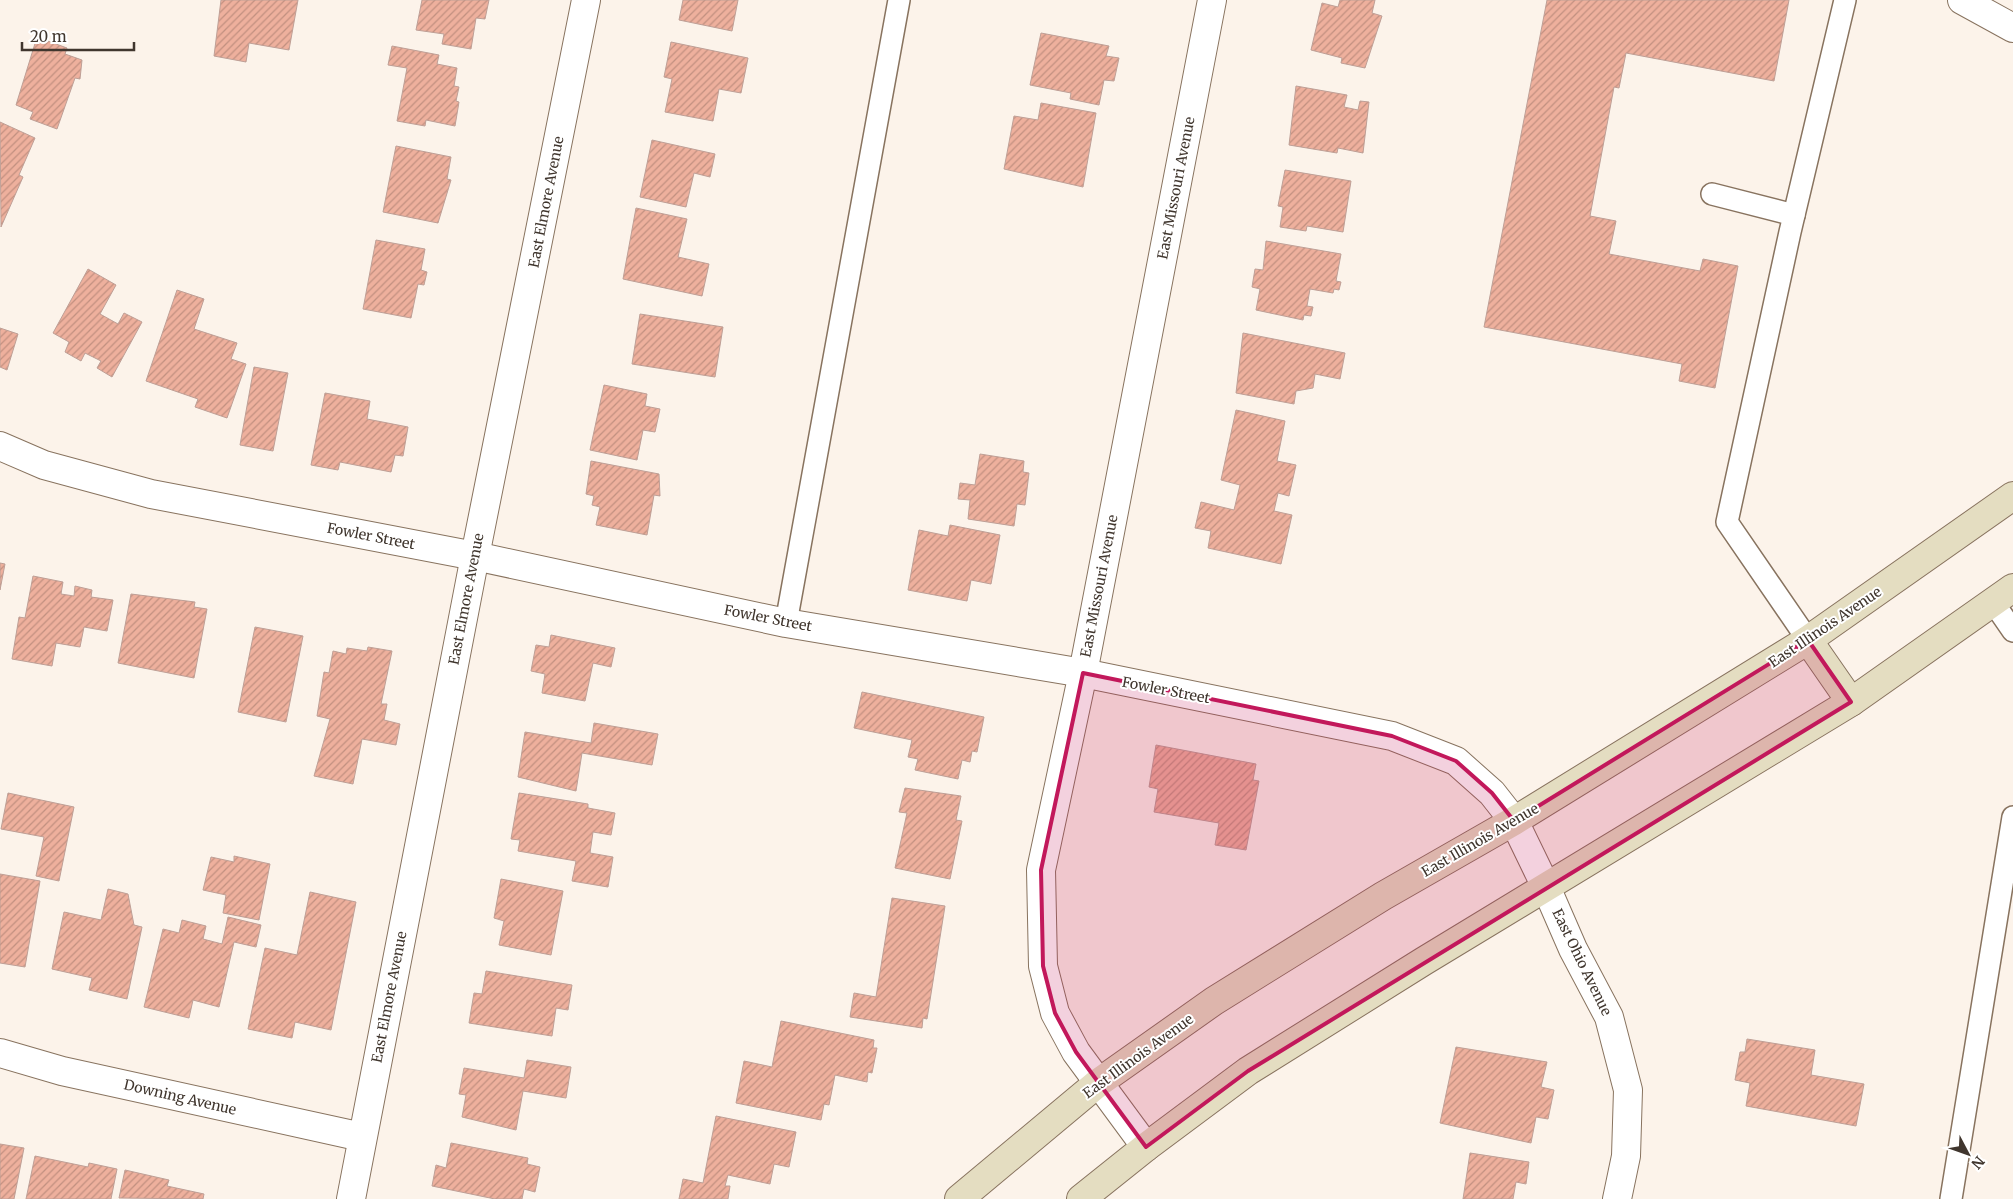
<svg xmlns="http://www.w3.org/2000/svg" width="2013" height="1199" font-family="Merriweather,serif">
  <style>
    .building { fill: url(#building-hatch); stroke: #be9f96 }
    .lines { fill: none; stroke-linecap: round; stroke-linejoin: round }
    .service-casing { stroke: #88735f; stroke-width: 24 }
    .minor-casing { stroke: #88735f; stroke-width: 30 }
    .secondary-casing { stroke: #88735f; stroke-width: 30 }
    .service { stroke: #fff; stroke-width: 21 }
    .minor { stroke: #fff; stroke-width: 28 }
    .secondary { stroke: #e4ddc1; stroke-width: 28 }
    .marked { fill: #c2185b; fill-opacity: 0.2; stroke: #c2185b; stroke-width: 4; stroke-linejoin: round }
    .labels { text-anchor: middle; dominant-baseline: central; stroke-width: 4; stroke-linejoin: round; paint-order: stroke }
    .street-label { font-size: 14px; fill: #40362e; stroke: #fff }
  </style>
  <defs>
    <pattern id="building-hatch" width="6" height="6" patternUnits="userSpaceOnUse" patternTransform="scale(1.25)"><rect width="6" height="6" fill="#eeb09d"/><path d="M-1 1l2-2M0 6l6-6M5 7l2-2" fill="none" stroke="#c29080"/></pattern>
  </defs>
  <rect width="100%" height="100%" fill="#fcf3ea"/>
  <g class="building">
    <path d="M 221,0 L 298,0 L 289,50 L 249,43 L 246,62 L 214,56 Z"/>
    <path d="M 422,0 L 489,0 L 485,19 L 476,18 L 471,49 L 442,44 L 444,34 L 416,30 Z"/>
    <path d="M 683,0 L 738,0 L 732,31 L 679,20 Z"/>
    <path d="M 1340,0 L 1375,0 L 1372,13 L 1382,16 L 1365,68 L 1341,63 L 1342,58 L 1311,50 L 1322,3 L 1338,7 Z"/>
    <path d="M 1547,0 L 1789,0 L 1774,81 L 1626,53 L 1619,88 L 1614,87 L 1590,216 L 1616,221 L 1609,254 L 1700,271 L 1703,259 L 1738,266 L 1715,388 L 1679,381 L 1682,364 L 1484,327 Z"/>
    <path d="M 1041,33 L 1109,46 L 1106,56 L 1119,58 L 1114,81 L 1104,80 L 1099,105 L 1070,99 L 1071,93 L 1030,85 Z"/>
    <path d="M 37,37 L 67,48 L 65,54 L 82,60 L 80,79 L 75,78 L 57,129 L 30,119 L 33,112 L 16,105 Z"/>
    <path d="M 671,42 L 748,58 L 741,93 L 719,89 L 713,121 L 665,112 L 672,79 L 664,77 Z"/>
    <path d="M 392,46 L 439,55 L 437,64 L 457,68 L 454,86 L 459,87 L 456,101 L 459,102 L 455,126 L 426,120 L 425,126 L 397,121 L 407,68 L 388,65 Z"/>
    <path d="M 1296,86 L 1347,95 L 1344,107 L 1358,110 L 1360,101 L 1369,102 L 1363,153 L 1338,148 L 1337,153 L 1289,145 Z"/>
    <path d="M 1041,103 L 1096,113 L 1083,187 L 1004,169 L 1014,116 L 1038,120 Z"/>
    <path d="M 0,122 L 35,138 L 19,175 L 23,177 L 1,227 Z"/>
    <path d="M 652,140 L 715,154 L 710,177 L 694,173 L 686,207 L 640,197 Z"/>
    <path d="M 396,146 L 451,157 L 447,179 L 451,180 L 438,223 L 383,212 Z"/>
    <path d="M 1285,170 L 1351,181 L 1343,232 L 1307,226 L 1306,231 L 1280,227 L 1283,207 L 1278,206 Z"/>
    <path d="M 636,208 L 687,219 L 678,257 L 709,264 L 702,296 L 623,279 Z"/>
    <path d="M 376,240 L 425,249 L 421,270 L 427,272 L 424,285 L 418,284 L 411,318 L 363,309 Z"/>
    <path d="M 1266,241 L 1341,254 L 1336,281 L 1341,282 L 1339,290 L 1334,289 L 1333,293 L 1310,289 L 1307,306 L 1313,307 L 1311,316 L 1304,315 L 1303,320 L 1256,310 L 1260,289 L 1252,287 L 1255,269 L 1263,270 Z"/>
    <path d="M 88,269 L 116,285 L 100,314 L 118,324 L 124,313 L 142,322 L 112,377 L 97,368 L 101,361 L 85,353 L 81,361 L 65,352 L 69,342 L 53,333 Z"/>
    <path d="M 177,290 L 204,299 L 194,329 L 237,343 L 231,359 L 246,364 L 227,418 L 195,407 L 198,399 L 146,381 Z"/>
    <path d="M 640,314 L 723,327 L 715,377 L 632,364 Z"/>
    <path d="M 0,328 L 18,334 L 7,370 L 0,367 Z"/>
    <path d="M 1243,333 L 1345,353 L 1340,379 L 1315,374 L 1313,388 L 1296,391 L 1294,404 L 1236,393 Z"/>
    <path d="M 254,367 L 288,373 L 273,451 L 240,445 Z"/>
    <path d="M 604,385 L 647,394 L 645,406 L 660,409 L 655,432 L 643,430 L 637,460 L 590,450 Z"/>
    <path d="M 325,393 L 370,401 L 367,419 L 408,427 L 403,456 L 395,455 L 391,472 L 340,462 L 338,470 L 311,465 Z"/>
    <path d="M 1236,410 L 1285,421 L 1277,461 L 1296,465 L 1289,496 L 1278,493 L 1274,511 L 1292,515 L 1281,564 L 1208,548 L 1211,531 L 1195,528 L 1201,502 L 1234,510 L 1240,485 L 1221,480 Z"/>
    <path d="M 980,454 L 1024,461 L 1023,472 L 1029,473 L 1025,505 L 1017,504 L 1014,526 L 968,519 L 970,500 L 958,499 L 960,483 L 975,485 Z"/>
    <path d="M 591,461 L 659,474 L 660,496 L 654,495 L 647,535 L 596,525 L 600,507 L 592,505 L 594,496 L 586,494 Z"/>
    <path d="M 950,525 L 1000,535 L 991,584 L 971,580 L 967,601 L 908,590 L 919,530 L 948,536 Z"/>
    <path d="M 0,563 L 5,564 L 0,590 Z"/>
    <path d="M 33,576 L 63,582 L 61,594 L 74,596 L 75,586 L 92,590 L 91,597 L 113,600 L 107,631 L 84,627 L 80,647 L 56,643 L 52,666 L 12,659 L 19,617 L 25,618 Z"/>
    <path d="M 131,594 L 195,602 L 194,607 L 207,609 L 194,678 L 118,663 Z"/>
    <path d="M 255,627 L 303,636 L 286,722 L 238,712 Z"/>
    <path d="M 551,635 L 615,648 L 611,667 L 593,663 L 585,701 L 542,693 L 545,674 L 531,671 L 536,645 L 549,647 Z"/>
    <path d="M 368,647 L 392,651 L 381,704 L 387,704 L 384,720 L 400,724 L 396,745 L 362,739 L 353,784 L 314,776 L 330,719 L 317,716 L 324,672 L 329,673 L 333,651 L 346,654 L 347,648 L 367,651 Z"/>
    <path d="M 862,692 L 984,717 L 977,752 L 972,751 L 970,762 L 962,760 L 958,779 L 915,770 L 918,759 L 908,757 L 912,740 L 854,728 Z"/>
    <path d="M 594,723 L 658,734 L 652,765 L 582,753 L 576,791 L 518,777 L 525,732 L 591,743 Z"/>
    <path d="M 1156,745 L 1256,764 L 1253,780 L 1259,781 L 1246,850 L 1215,845 L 1219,823 L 1154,812 L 1158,789 L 1149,787 Z"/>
    <path d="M 905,788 L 961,796 L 956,820 L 962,821 L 950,879 L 895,868 L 907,813 L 899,812 Z"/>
    <path d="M 8,793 L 74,807 L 59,881 L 36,876 L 44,837 L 1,829 Z"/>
    <path d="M 519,793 L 588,804 L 588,808 L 615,813 L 611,835 L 593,832 L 590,853 L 613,857 L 608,887 L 572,881 L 576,861 L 518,851 L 520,840 L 511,839 Z"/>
    <path d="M 234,856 L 270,864 L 259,920 L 223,913 L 226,895 L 203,890 L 211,857 L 234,862 Z"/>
    <path d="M 0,874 L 40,881 L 25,967 L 0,963 Z"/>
    <path d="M 501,879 L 563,891 L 551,955 L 499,945 L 504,921 L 494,918 Z"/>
    <path d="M 108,889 L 128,894 L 134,925 L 142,927 L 127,999 L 89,990 L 92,978 L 52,969 L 64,912 L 101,920 Z"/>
    <path d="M 310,892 L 356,902 L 331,1030 L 295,1022 L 292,1038 L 248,1029 L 265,948 L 297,955 Z"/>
    <path d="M 892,898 L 945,906 L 927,1019 L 923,1018 L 922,1028 L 850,1017 L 854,993 L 876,997 Z"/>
    <path d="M 228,917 L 261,925 L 256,947 L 234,942 L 219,1007 L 193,1000 L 189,1018 L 144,1007 L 163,929 L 179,933 L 182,920 L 206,926 L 203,939 L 222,944 Z"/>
    <path d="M 486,971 L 572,985 L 568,1010 L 556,1008 L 552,1036 L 469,1023 L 474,993 L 482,994 Z"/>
    <path d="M 781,1021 L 874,1040 L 873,1048 L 877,1048 L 872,1073 L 868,1072 L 867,1082 L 835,1075 L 829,1105 L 824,1104 L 821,1120 L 736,1103 L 744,1061 L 772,1067 Z"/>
    <path d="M 1747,1039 L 1815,1050 L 1811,1075 L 1864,1084 L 1856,1126 L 1746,1106 L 1750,1083 L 1735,1080 L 1740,1052 L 1745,1052 Z"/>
    <path d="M 1456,1047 L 1547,1062 L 1541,1087 L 1554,1090 L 1548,1119 L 1536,1117 L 1531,1143 L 1440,1123 Z"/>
    <path d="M 527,1060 L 571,1067 L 566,1098 L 523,1091 L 516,1130 L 462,1117 L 466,1095 L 459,1094 L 464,1068 L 524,1078 Z"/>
    <path d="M 716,1116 L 796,1132 L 789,1167 L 774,1164 L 770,1184 L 728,1175 L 725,1186 L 730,1186 L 728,1199 L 679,1199 L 683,1179 L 703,1183 Z"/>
    <path d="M 451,1143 L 528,1158 L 527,1164 L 540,1167 L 535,1192 L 524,1189 L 522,1199 L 495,1199 L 432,1186 L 436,1165 L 446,1168 Z"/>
    <path d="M 0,1144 L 24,1148 L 14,1199 L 0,1199 Z"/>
    <path d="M 1470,1153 L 1529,1162 L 1526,1184 L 1516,1182 L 1513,1199 L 1463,1199 Z"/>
    <path d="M 35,1156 L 88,1167 L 89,1163 L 117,1169 L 111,1199 L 26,1199 Z"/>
    <path d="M 125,1170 L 169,1180 L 167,1186 L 204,1194 L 203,1199 L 119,1198 Z"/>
  </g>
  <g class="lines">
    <defs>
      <g id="service">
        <path d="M 1712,194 L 1794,215"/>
        <path d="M 1993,602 L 2013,631"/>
        <path d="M 786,623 L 899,0"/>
        <path d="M 1808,640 L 1727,522 L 1790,232 L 1845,0"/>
        <path d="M 1951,1199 L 2013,817"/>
      </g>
      <g id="minor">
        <path d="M 1962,0 L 2013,28"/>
        <path d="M 0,446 L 44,465 L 151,494 L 475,556 L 786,623 L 1083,673 L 1392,736 L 1456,761 L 1492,793 L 1514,821 L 1546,887 L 1573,949 L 1609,1017 L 1628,1090 L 1626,1156 L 1617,1199"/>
        <path d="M 0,1053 L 62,1071 L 362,1137"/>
        <path d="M 1146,1147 L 1076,1052 L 1055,1013 L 1043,966 L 1041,870 L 1083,673 L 1212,0"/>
        <path d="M 351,1199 L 475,556 L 586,0"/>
      </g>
      <g id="secondary">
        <path d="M 1808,640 L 1851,702"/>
        <path d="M 959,1199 L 1098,1083 L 1214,1001 L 1383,896 L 1514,821 L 1808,640 L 2013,496"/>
        <path d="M 1081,1199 L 1146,1147 L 1248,1071 L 1424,961 L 1851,702 L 2013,588"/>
      </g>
    </defs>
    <use href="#service" class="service-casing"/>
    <use href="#minor" class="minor-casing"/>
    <use href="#secondary" class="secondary-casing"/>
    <use href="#service" class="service"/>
    <use href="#minor" class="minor"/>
    <use href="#secondary" class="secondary"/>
  </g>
  <path class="marked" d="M 1808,640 L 1851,702 L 1248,1071 L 1146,1147 L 1076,1052 L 1055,1013 L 1043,966 L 1041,870 L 1083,673 L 1392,736 L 1456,761 L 1492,793 L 1514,821 Z"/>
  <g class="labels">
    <g class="street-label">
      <text transform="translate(1176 188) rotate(-79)">East Missouri Avenue</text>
      <text transform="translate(546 202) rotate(-79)">East Elmore Avenue</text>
      <text transform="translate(371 536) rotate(11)">Fowler Street</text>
      <text transform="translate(1099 586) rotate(-79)">East Missouri Avenue</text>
      <text transform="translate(466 599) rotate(-79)">East Elmore Avenue</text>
      <text transform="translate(768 618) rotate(11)">Fowler Street</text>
      <text transform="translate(1825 627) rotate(-34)">East Illinois Avenue</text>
      <text transform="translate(1166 690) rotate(11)">Fowler Street</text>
      <text transform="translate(1480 840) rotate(-30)">East Illinois Avenue</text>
      <text transform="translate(1582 962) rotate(64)">East Ohio Avenue</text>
      <text transform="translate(389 997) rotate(-79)">East Elmore Avenue</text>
      <text transform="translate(1138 1056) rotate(-36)">East Illinois Avenue</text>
      <text transform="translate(180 1097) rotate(13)">Downing Avenue</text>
    </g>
  </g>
  <g transform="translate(1968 1154) rotate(131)" stroke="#ffffff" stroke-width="4" paint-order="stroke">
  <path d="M0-4L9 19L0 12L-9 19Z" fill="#40362e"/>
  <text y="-8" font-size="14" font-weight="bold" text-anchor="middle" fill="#40362e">N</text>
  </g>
  <path d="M22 42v8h112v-8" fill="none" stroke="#40362e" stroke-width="2.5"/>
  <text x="30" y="42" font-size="15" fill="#40362e" stroke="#ffffff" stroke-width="4" paint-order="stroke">20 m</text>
</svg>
